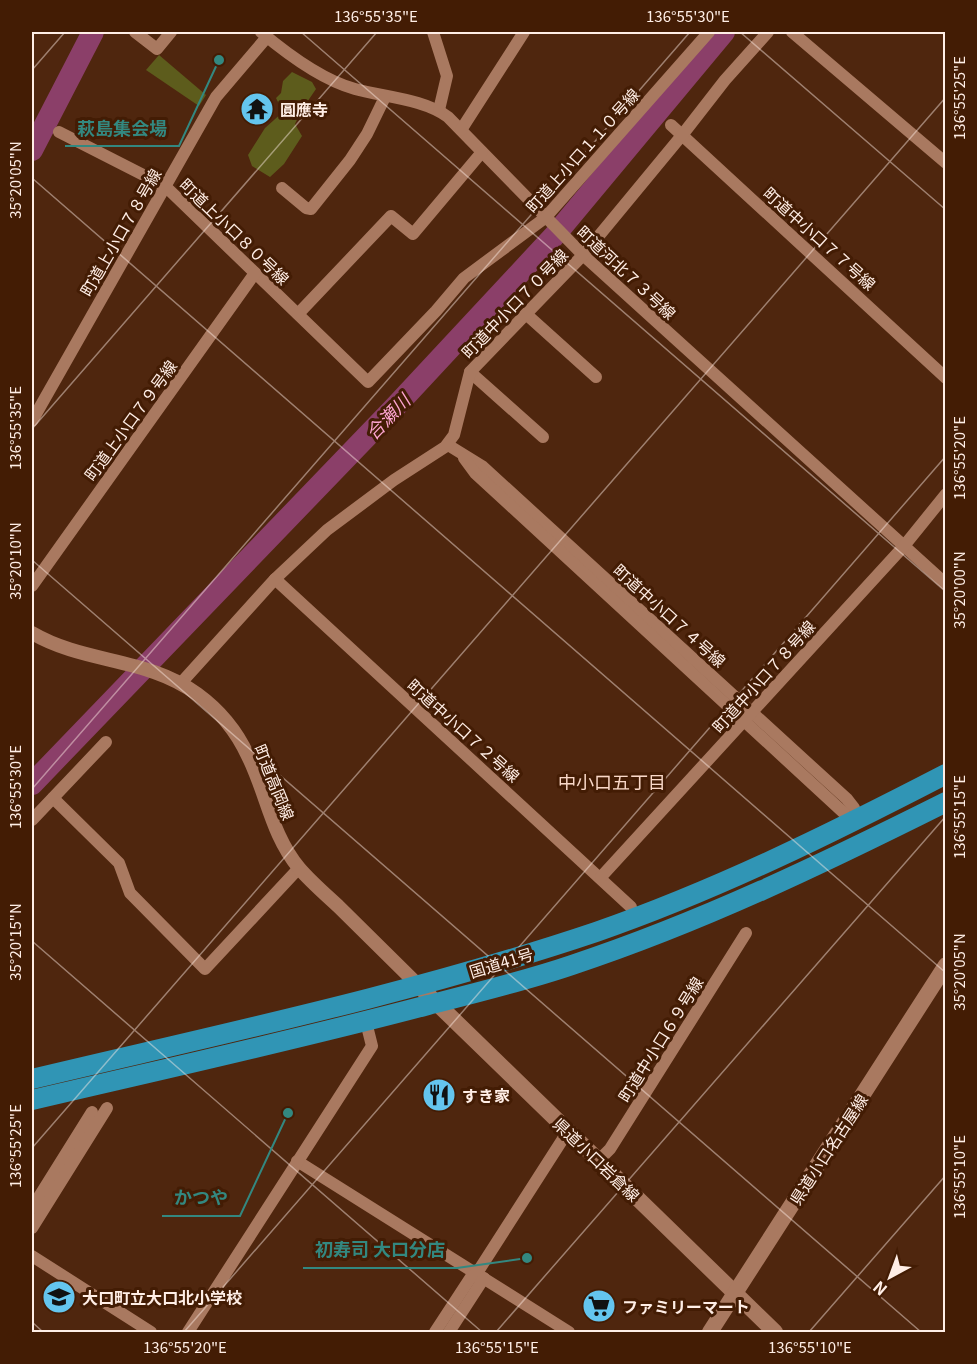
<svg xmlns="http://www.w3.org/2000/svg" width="977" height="1364" font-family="Georgia,'Noto Sans JP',serif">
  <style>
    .green { fill: #5d5c1c }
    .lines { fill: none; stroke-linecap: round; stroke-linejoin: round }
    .river { stroke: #8b3f69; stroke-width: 22 }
    .minor { stroke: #a97960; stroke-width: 12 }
    .tertiary { stroke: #a97960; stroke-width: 14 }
    .secondary { stroke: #a97960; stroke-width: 16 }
    .trunk { stroke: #3095b5; stroke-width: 20 }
    .ticks { fill: none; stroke: #ffeee6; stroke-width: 1.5; stroke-opacity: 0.45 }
    .labels { text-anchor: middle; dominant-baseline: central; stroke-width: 6; stroke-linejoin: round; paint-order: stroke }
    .poi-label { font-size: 16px; font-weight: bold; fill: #ffeee6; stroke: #431c04; text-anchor: start }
    .street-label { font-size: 16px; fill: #ffeee6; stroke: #431c04 }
    .water-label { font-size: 18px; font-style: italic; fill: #fda5d1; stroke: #431c04 }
    .neighbourhood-label { font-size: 18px; fill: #f9d8c8; stroke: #431c04 }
    .leader { fill: none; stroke: #338880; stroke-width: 2 }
    .callout-dot { fill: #338880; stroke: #431c04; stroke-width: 2 }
    .callout-label { font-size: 18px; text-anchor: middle; font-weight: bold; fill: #338880; stroke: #431c04; stroke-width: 6; stroke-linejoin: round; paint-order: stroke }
    .neatline { fill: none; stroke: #ffeee6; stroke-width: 2 }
    .ticks-label { font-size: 15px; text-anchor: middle; fill: #ffeee6 }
  </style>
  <rect width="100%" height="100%" fill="#4f260e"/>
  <g class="green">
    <path d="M 159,55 L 206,95 L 199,106 L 146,70 Z"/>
    <path d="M 292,72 L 312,82 L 316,89 L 301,111 L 295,124 L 302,136 L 284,164 L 270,177 L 252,166 L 248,155 L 265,128 L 283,112 L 276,98 L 281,93 L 283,81 Z"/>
  </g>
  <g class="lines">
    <g class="river">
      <path d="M 32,150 L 93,32"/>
      <path d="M 32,784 L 395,407 L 555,235 L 724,32"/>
    </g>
    <g class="minor">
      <path d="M 135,32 L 157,49 L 171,32"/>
      <path d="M 261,32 C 286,53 322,80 355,89 C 384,97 424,99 448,117 L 583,255 L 946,584"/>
      <path d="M 433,32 L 447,76 L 439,110"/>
      <path d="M 792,32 L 946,163"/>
      <path d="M 671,125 L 946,378"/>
      <path d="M 461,130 L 524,32"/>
      <path d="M 59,132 L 165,186 L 368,382 L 436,311 L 464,278 L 545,218 L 709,32"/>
      <path d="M 282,188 L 306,208 L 311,209 L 350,160 L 367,134 L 385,97"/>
      <path d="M 298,314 L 391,216 L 413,234 L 482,152"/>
      <path d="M 526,314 L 596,377"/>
      <path d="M 470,372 L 543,437"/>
      <path d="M 32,421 L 216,97 L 267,37"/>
      <path d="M 448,445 L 482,466 L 847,799 L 854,808"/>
      <path d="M 464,458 L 475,473 L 844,813"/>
      <path d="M 275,579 L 631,907"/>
      <path d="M 32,586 L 255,273"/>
      <path d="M 181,683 L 275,579 L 327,530 L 394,480 L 445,447 L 454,435 L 470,372 L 583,255 L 683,134 L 725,80 L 768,32"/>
      <path d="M 53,798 L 119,863 L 130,893 L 205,969 L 299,868"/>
      <path d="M 32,820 L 106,742"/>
      <path d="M 601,877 L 904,546 L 946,494"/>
      <path d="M 297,1161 L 569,1332"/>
      <path d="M 598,1161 L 610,1149 L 746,933"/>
      <path d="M 32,1208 L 92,1112"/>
      <path d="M 32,1228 L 107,1108"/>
      <path d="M 32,1256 L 151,1332"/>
      <path d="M 188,1332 L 372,1046 L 366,1022"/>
      <path d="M 435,1332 L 471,1277 L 477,1273 L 568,1131"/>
      <path d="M 449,1332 L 484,1278"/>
    </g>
    <path class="tertiary" d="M 32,633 C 85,664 147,657 197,694 C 219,710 237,732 248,756 C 267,794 271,834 299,868 C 310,881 325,894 338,906 C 365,933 392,959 419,986"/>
    <g class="secondary">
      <path d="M 419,986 L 775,1332"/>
      <path d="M 710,1332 L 946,965"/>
    </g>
    <g class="trunk">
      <path d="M 32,1079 C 221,1034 412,994 596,932 C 717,890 832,833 946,774"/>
      <path d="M 32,1100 C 164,1069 296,1040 428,1005 C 476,993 525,981 572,965 C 702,922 824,863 946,802"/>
    </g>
  </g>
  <path class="ticks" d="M 301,32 L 946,592M 740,32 L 946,210M 32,70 L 65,32M 32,178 L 946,973M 32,429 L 377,32M 32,560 L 921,1332M 32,789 L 690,32M 32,941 L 482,1332M 32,1148 L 946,97M 32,1322 L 43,1332M 184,1332 L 946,456M 496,1332 L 946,816M 809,1332 L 946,1175"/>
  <defs>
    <symbol id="temple-disc" viewBox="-11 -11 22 22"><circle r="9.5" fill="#64c5ee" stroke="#431c04"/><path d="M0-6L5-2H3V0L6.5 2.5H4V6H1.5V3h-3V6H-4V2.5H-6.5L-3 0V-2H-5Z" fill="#111"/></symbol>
    <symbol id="restaurant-disc" viewBox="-11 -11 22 22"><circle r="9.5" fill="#64c5ee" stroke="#431c04"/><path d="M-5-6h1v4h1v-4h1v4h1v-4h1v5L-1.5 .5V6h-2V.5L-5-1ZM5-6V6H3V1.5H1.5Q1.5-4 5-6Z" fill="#111"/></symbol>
    <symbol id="school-disc" viewBox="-11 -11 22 22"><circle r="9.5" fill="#64c5ee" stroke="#431c04"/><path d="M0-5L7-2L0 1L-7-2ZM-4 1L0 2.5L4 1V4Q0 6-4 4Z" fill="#111"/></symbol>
    <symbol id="supermarket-disc" viewBox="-11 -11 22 22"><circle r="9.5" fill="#64c5ee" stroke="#431c04"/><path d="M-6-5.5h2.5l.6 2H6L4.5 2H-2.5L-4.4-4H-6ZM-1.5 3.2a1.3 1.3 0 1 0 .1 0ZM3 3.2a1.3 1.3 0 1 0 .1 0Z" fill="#111"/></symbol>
  </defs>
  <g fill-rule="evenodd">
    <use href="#temple-disc" x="238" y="90" width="38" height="38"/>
    <use href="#restaurant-disc" x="420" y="1076" width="38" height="38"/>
    <use href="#school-disc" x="40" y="1278" width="38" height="38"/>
    <use href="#supermarket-disc" x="580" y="1287" width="38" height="38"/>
  </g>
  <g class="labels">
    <g class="poi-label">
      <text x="280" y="109">圓應寺</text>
      <text x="462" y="1095">すき家</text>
      <text x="82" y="1297">大口町立大口北小学校</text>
      <text x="622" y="1306">ファミリーマート</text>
    </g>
    <g class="street-label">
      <text transform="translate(582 150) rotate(-48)">町道上小口１１０号線</text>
      <text transform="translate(235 231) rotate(44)">町道上小口８０号線</text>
      <text transform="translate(120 232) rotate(-60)">町道上小口７８号線</text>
      <text transform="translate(820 238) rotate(42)">町道中小口７７号線</text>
      <text transform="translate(627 272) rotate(43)">町道河北７３号線</text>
      <text transform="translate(514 303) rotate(-46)">町道中小口７０号線</text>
      <text transform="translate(130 420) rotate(-54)">町道上小口７９号線</text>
      <text transform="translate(670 615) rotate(42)">町道中小口７４号線</text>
      <text transform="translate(763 676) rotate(-48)">町道中小口７８号線</text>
      <text transform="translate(464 730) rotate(42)">町道中小口７２号線</text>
      <text transform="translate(275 782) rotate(68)">町道高岡線</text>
      <text transform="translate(501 962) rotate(-17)">国道41号</text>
      <text transform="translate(660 1039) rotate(-58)">町道中小口６９号線</text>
      <text transform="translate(828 1149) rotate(-57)">県道小口名古屋線</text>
      <text transform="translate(597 1159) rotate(44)">県道小口岩倉線</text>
    </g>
    <g class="water-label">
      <text transform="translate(387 416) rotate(-46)">合瀬川</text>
    </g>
    <g class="neighbourhood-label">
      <text x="612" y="781">中小口五丁目</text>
    </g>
  </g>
  <path class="leader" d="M219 60L179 146H65M288 1113L240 1216H162M527 1258L457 1268H303"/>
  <g class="callout-dot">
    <circle cx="219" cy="60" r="6"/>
    <circle cx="288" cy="1113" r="6"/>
    <circle cx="527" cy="1258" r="6"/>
  </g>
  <g class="callout-label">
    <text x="122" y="135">萩島集会場</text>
    <text x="201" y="1204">かつや</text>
    <text x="380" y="1256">初寿司 大口分店</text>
  </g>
  <rect width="977" height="1364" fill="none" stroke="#431c04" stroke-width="66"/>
  <g transform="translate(890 1277) rotate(221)" stroke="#431c04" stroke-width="4.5" paint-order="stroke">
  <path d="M0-4.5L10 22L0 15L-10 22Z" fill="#ffeee6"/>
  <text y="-9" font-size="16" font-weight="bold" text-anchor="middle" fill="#ffeee6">N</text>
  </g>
  <rect x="33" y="33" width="911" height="1298" class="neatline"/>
  <g class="ticks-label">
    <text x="376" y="22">136°55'35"E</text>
    <text x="688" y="22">136°55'30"E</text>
    <text transform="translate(960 98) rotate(-90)" y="5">136°55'25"E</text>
    <text transform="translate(16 180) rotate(-90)" y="5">35°20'05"N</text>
    <text transform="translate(16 428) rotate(-90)" y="5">136°55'35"E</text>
    <text transform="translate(960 458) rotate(-90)" y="5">136°55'20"E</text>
    <text transform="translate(16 561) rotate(-90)" y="5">35°20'10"N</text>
    <text transform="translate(960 590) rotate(-90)" y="5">35°20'00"N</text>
    <text transform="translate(16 787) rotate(-90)" y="5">136°55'30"E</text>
    <text transform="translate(960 817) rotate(-90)" y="5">136°55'15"E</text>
    <text transform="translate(16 942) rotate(-90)" y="5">35°20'15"N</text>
    <text transform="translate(960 972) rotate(-90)" y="5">35°20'05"N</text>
    <text transform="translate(16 1146) rotate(-90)" y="5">136°55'25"E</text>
    <text transform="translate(960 1177) rotate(-90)" y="5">136°55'10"E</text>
    <text x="185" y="1353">136°55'20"E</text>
    <text x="497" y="1353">136°55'15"E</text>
    <text x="810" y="1353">136°55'10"E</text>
  </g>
</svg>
